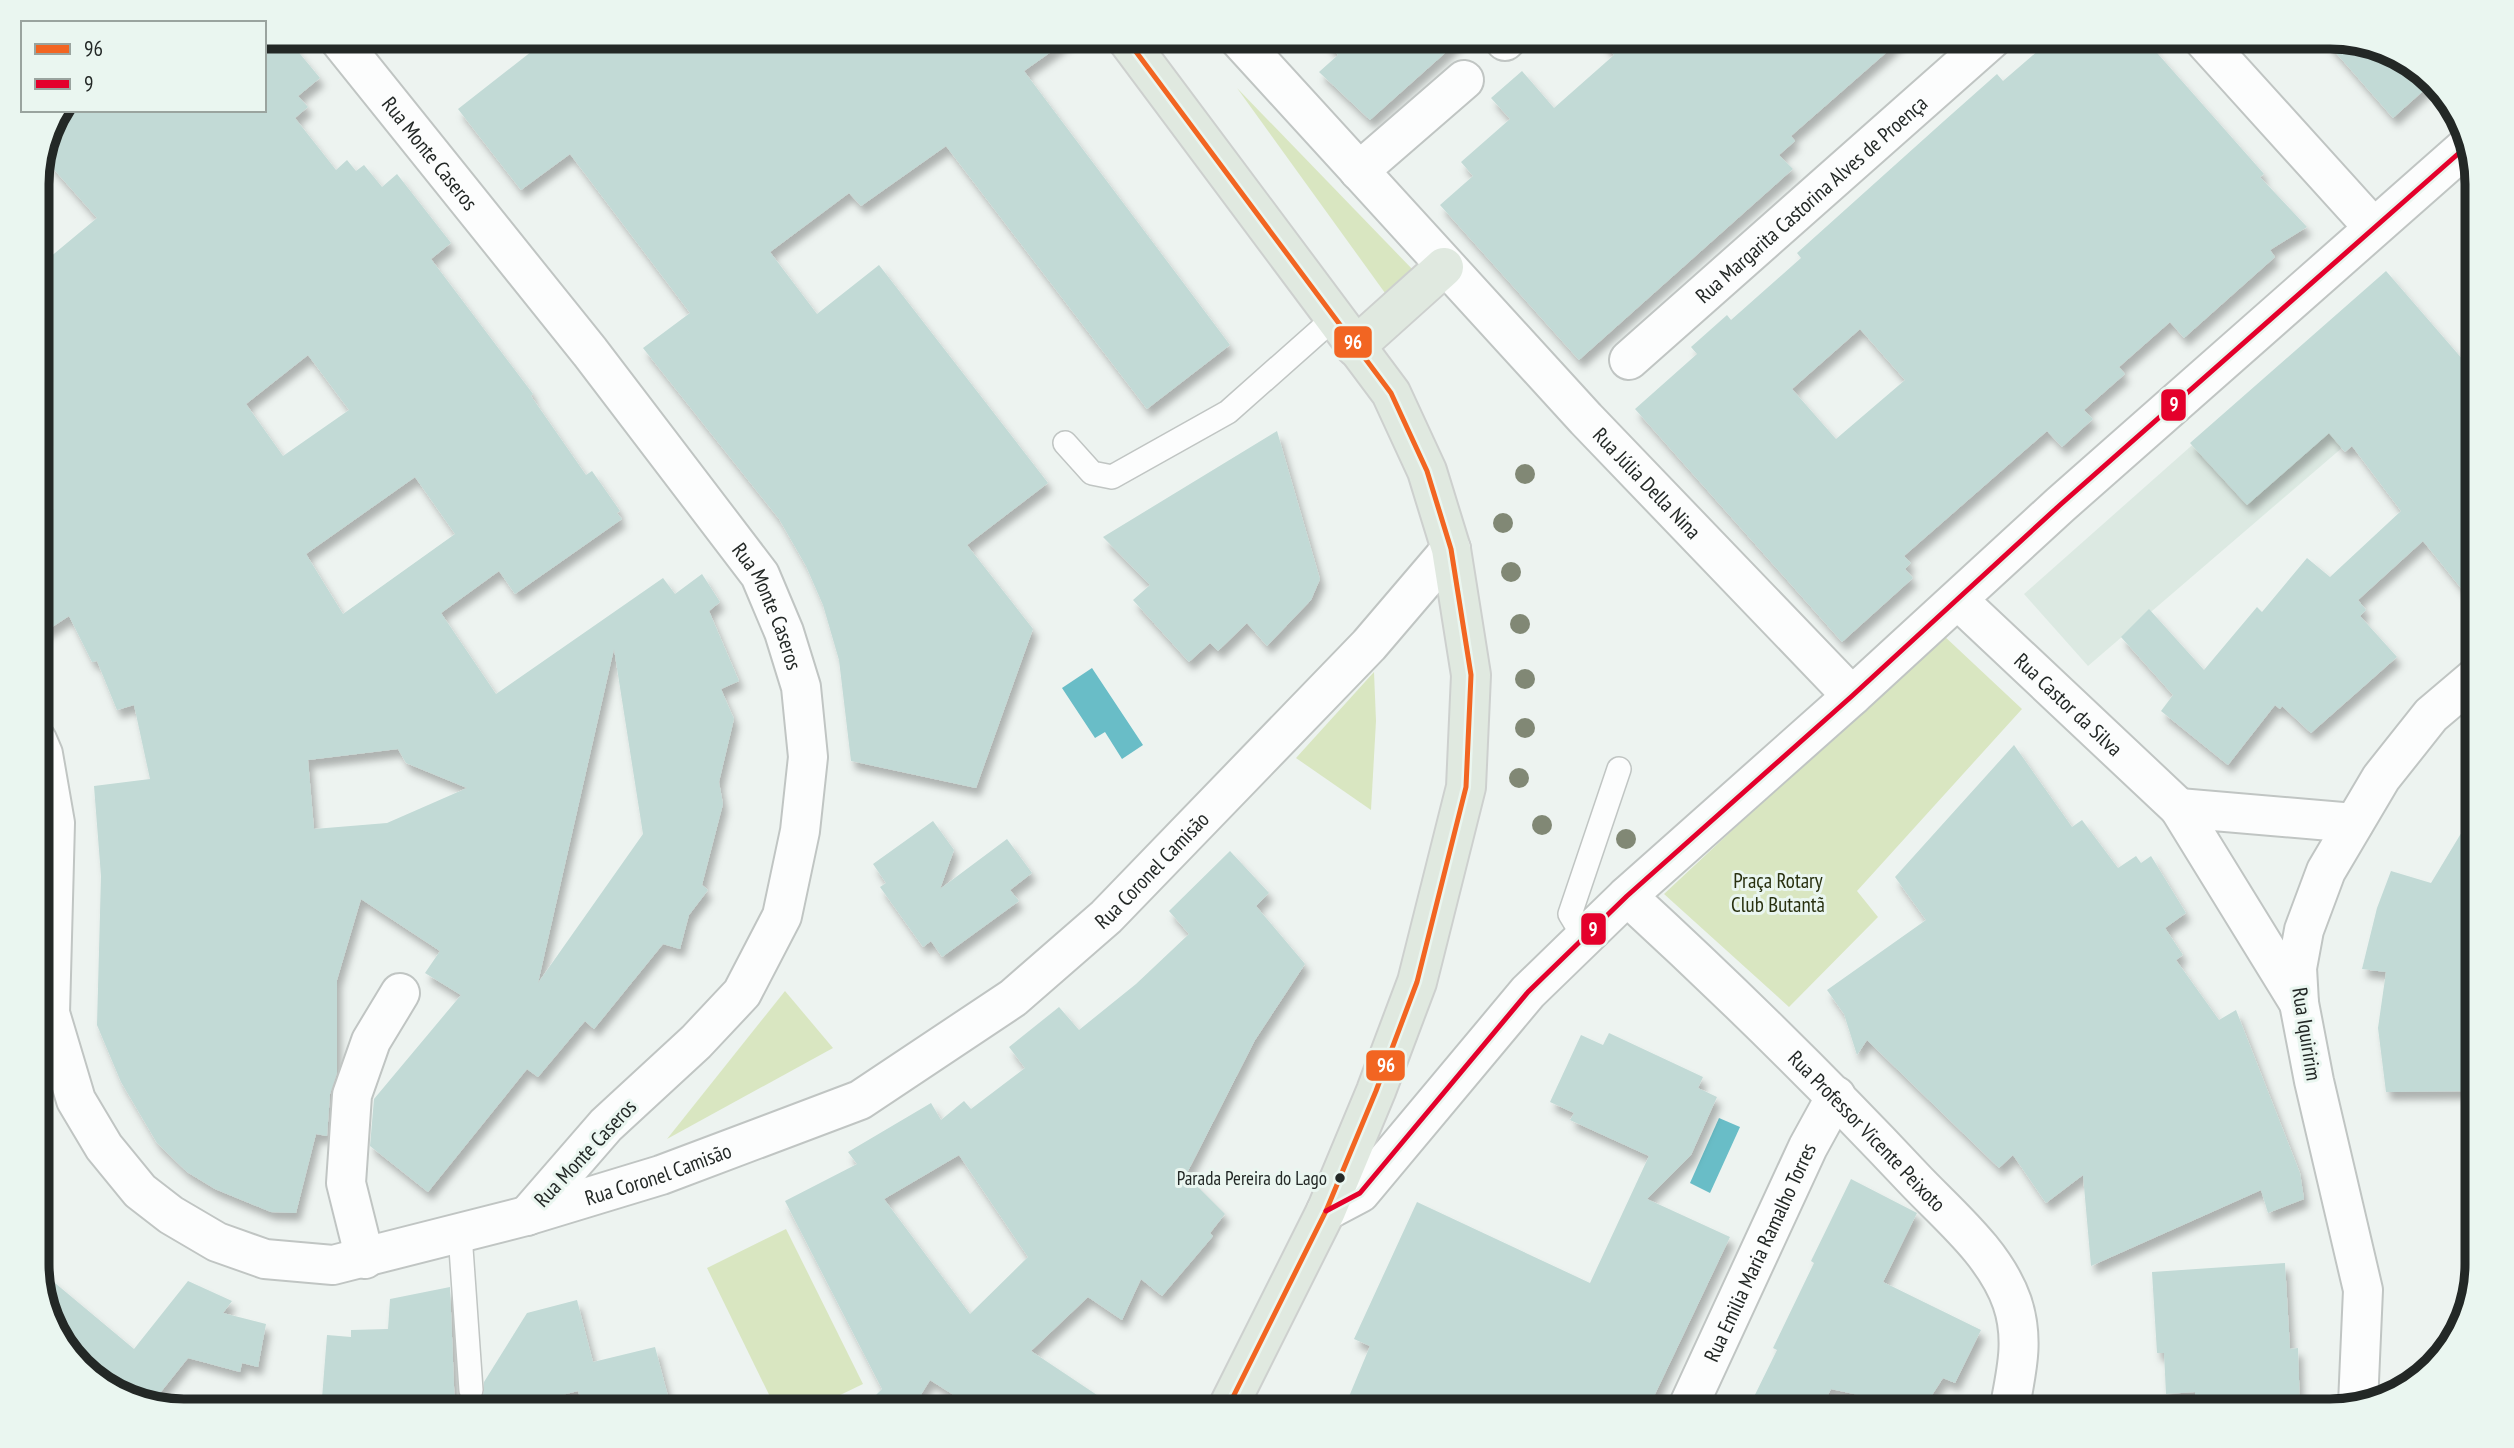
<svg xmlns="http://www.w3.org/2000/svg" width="2514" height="1448" font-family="'PT Sans Narrow',sans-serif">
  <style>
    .built { fill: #dce9e2 }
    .green { fill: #d9e6c1 }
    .water { fill: #69bdc7 }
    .building { fill: #c2dad6; fill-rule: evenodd; filter: url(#shadow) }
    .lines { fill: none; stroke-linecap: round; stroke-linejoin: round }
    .service-casing { stroke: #c0c5c3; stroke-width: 26 }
    .minor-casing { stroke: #c0c5c3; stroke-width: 42 }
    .primary-casing { stroke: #cdd0ce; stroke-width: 42 }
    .service { stroke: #fcfdfd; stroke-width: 23 }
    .minor { stroke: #fcfdfd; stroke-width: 38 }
    .primary { stroke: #e0e9e0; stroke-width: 38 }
    .bus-1-casing { stroke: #eaf6f0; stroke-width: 10 }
    .bus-2-casing { stroke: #eaf6f0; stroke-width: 10 }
    .bus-1 { stroke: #f26522; stroke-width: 5 }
    .bus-2 { stroke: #e4002b; stroke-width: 5 }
    .tree { fill: #818875 }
    .bus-dot { fill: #232826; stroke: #eaf6f0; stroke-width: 2.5 }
    .labels { text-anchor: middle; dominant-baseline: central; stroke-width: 6; stroke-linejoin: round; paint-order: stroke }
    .bus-label { font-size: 19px; fill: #232826; stroke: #eaf6f0; text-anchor: end }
    .street-label { font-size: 21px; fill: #232826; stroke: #eaf6f0 }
    .park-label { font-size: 21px; fill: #293110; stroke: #eaf6f0 }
    .rim { fill: none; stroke: #232826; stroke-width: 9 }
    .line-badge { stroke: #eaf6f0; stroke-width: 2.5 }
    .badge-label { font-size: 19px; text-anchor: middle; font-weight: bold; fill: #fff }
  </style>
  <defs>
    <filter id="shadow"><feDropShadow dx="4.5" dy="8" stdDeviation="3.5" flood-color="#0004"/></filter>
  </defs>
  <rect width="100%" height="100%" fill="#edf3f0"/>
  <path class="built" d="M 2346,309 L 2414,386 L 2088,666 L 2024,594 Z"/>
  <g class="green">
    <path d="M 1237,88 L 1415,272 L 1385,293 Z"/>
    <path d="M 1942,634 L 2022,709 L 1857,891 L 1878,917 L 1789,1007 L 1664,894 Z"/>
    <path d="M 1374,672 L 1376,721 L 1371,810 L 1296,758 Z"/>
    <path d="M 785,991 L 833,1048 L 667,1139 Z"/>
    <path d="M 786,1229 L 863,1384 L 807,1411 L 777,1411 L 707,1268 Z"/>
  </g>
  <g class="water">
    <path d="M 1092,668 L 1143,745 L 1122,759 L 1105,732 L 1095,738 L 1062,688 Z"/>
    <path d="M 1719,1118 L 1740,1127 L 1710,1193 L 1690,1183 Z"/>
  </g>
  <g class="building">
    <path d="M 264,37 L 286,37 L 320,78 L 298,96 L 308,107 L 295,118 L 336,170 L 347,160 L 356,171 L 364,165 L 382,187 L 397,174 L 451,243 L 431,259 L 533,394 L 531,396 L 586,475 L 592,471 L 620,511 L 617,513 L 622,519 L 515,594 L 499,571 L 441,613 L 496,694 L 663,578 L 675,594 L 702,574 L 720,602 L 709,611 L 739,681 L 721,689 L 734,719 L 719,782 L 723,804 L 702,885 L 708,890 L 689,915 L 680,949 L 663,944 L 594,1029 L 585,1021 L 538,1077 L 527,1069 L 428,1192 L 370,1146 L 374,1099 L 461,995 L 425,973 L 440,951 L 361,899 L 337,980 L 337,1073 L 330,1094 L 327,1136 L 316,1134 L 296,1213 L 271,1212 L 215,1189 L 187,1172 L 157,1143 L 121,1082 L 97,1025 L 101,876 L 94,786 L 150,779 L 134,705 L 117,710 L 97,661 L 92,662 L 69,616 L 37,637 L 37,268 L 97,218 L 42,156 L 48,127 L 60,110 L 264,110 ZM 308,355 L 349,410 L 283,456 L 246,404 ZM 415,477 L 455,534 L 343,614 L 306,554 ZM 614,649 L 643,834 L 538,983 ZM 398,749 L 406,763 L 467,788 L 387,823 L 314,829 L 308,760 Z"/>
    <path d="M 550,37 L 1072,37 L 1024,71 L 1230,345 L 1147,409 L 946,146 L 861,206 L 849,193 L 770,252 L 817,314 L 879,265 L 1048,483 L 967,545 L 1033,629 L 976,788 L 851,761 L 839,660 L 823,605 L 806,566 L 779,519 L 643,348 L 690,313 L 570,154 L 521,190 L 458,109 Z"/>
    <path d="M 1321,37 L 1463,37 L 1370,120 L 1319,72 L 1338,55 Z"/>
    <path d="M 1598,37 L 1904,37 L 1791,136 L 1795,141 L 1779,155 L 1793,169 L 1579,360 L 1440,205 L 1473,176 L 1461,162 L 1510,119 L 1491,98 L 1522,71 L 1554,108 L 1614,55 Z"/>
    <path d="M 2054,37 L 2143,37 L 2264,174 L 2260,177 L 2307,227 L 2270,250 L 2275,257 L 2184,338 L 2170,322 L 2119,367 L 2125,374 L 2084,410 L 2093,419 L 2062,447 L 2047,431 L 1904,556 L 1911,563 L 1905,569 L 1913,578 L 1842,642 L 1635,409 L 1697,354 L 1691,347 L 1727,315 L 1731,320 L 1801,258 L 1797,253 L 1944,121 L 1997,74 L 2003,81 ZM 1860,329 L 1905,380 L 1836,439 L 1792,389 Z"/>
    <path d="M 2322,37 L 2403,56 L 2432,83 L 2393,118 Z"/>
    <path d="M 2386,271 L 2477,376 L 2463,389 L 2477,409 L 2477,508 L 2464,523 L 2477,534 L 2477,608 L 2423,541 L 2358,600 L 2366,610 L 2360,616 L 2397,657 L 2311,733 L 2282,706 L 2280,709 L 2275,705 L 2228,765 L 2161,711 L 2173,695 L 2121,637 L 2149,609 L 2204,670 L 2257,607 L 2262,612 L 2307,558 L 2330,577 L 2401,511 L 2352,446 L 2345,452 L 2329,433 L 2247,505 L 2190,443 Z"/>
    <path d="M 1277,431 L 1320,579 L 1311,600 L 1267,646 L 1247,623 L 1218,651 L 1210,643 L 1189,662 L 1133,600 L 1150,585 L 1103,537 Z"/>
    <path d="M 2014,745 L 2072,827 L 2082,820 L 2118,868 L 2136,856 L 2141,863 L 2151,856 L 2186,913 L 2165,928 L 2183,955 L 2176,960 L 2219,1020 L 2236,1010 L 2300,1173 L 2304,1199 L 2268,1213 L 2261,1190 L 2091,1266 L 2083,1175 L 2046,1203 L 2013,1155 L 1999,1168 L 1867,1040 L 1857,1055 L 1844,1014 L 1827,990 L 1926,920 L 1895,877 Z"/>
    <path d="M 2477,807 L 2477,1091 L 2386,1092 L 2378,1028 L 2386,972 L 2362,969 L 2377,908 L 2391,871 L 2431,883 Z"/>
    <path d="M 933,821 L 954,850 L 940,889 L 1007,839 L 1032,873 L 1010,890 L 1019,901 L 942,957 L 931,941 L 923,947 L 880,887 L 886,883 L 873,864 Z"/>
    <path d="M 1230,851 L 1269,893 L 1256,906 L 1305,964 L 1255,1040 L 1186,1175 L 1225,1214 L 1210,1233 L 1213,1236 L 1162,1296 L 1141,1279 L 1122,1320 L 1088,1297 L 1031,1351 L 1121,1411 L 979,1411 L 930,1380 L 911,1411 L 860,1411 L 882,1389 L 785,1201 L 857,1164 L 848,1152 L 931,1103 L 941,1120 L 964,1101 L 971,1109 L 1025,1068 L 1009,1047 L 1059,1007 L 1079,1030 L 1136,984 L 1189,934 L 1169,911 ZM 959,1155 L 1028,1257 L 970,1314 L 884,1199 Z"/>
    <path d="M 1609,1033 L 1703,1077 L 1698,1088 L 1717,1097 L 1691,1155 L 1647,1199 L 1730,1237 L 1647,1411 L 1343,1411 L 1370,1346 L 1354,1339 L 1417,1202 L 1590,1283 L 1649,1156 L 1570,1120 L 1574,1113 L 1550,1102 L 1581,1035 L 1603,1045 Z"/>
    <path d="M 1851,1179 L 1917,1213 L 1883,1282 L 1981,1330 L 1955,1383 L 1943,1378 L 1923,1409 L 1831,1389 L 1820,1411 L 1747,1411 L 1777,1350 L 1773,1348 L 1814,1263 L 1811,1261 Z"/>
    <path d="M 2285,1263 L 2290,1349 L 2298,1348 L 2300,1411 L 2196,1411 L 2195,1392 L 2166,1394 L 2164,1353 L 2157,1353 L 2152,1272 Z"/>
    <path d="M 37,1268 L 134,1349 L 188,1281 L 232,1301 L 223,1313 L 266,1324 L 258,1367 L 242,1363 L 240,1372 L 188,1358 L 152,1403 L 123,1395 L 101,1376 L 98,1379 L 57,1338 Z"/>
    <path d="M 450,1287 L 455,1411 L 321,1411 L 327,1335 L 351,1337 L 351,1330 L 388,1329 L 390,1299 Z"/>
    <path d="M 577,1300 L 593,1362 L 655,1347 L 668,1396 L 659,1411 L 584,1411 L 578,1391 L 499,1411 L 466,1411 L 471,1404 L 483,1397 L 484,1382 L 527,1313 Z"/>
  </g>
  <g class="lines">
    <defs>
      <g id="service">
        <path d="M 1065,443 L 1092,473 L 1112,477 L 1228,412 L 1334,318"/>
        <path d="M 1584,937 L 1570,914 L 1619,769"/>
        <path d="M 460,1234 L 471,1390"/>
      </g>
      <g id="minor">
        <path id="s1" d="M 337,37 L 590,352 L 760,575 L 784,632 L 801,687 L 808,757 L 800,831 L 782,916 L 742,993 L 696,1042 L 606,1125 L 527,1216"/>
        <path id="s2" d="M 1237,37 L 1586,419 L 1852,696"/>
        <path d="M 2201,37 L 2373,227"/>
        <path d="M 1505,41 L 1509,37"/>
        <path d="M 1359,171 L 1464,80"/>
        <path id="s3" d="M 1629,360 L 1994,37"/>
        <path id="s4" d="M 1958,600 L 2179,808"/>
        <path id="s5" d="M 37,740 L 43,754 L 55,823 L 50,1013 L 76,1100 L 104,1147 L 140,1191 L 171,1215 L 217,1242 L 265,1259 L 333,1265 L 526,1216 L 661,1175 L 860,1100 L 1013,998 L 1106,917 L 1369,645 L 1451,549"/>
        <path id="s6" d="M 1627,896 C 1726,987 1822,1081 1914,1179 C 1948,1215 1995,1253 2012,1302 C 2025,1340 2016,1373 2009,1411"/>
        <path d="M 2299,1003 L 2179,808 L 2354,823"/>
        <path d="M 1326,1211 L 1360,1193 L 1528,992 L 1627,896 L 1852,696 L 2060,505 L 2467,146"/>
        <path d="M 365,1259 L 346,1183 L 352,1095 L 371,1041 L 400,993"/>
        <path d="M 2358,1404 L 2363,1290 L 2314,1081 L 2299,1003 L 2297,968 L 2304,930 L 2326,871 L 2381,778 L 2431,715 L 2477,676"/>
        <path id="s7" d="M 1686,1411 L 1808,1147 L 1836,1096"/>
      </g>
      <g id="primary">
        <path d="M 1125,37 L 1391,393 L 1427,471 L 1451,549 L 1471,675 L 1466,787 L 1417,982 L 1376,1091 L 1326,1211 L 1226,1411"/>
        <path d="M 1355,347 L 1444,267"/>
      </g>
    </defs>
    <use href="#service" class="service-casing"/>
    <use href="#minor" class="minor-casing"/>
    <use href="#primary" class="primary-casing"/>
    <use href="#service" class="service"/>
    <use href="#minor" class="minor"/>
    <use href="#primary" class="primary"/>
    <defs>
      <path id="bus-1" d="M 1125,37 L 1391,393 L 1427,471 L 1451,549 L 1471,675 L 1466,787 L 1417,982 L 1376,1091 L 1326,1211 L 1226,1411"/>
      <path id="bus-2" d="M 1326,1211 L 1360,1193 L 1528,992 L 1627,896 L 1852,696 L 2060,505 L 2467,146"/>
    </defs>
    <use href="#bus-1" class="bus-1-casing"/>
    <use href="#bus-2" class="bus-2-casing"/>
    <use href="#bus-1" class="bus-1"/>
    <use href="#bus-2" class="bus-2"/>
  </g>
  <g class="tree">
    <circle cx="1525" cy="474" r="10"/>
    <circle cx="1503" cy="523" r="10"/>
    <circle cx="1511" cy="572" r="10"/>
    <circle cx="1520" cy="624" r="10"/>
    <circle cx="1525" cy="679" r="10"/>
    <circle cx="1525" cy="728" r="10"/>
    <circle cx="1519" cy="778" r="10"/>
    <circle cx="1542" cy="825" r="10"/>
    <circle cx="1626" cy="839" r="10"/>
  </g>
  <circle class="bus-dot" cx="1340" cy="1178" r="6"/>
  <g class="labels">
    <g class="bus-label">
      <text x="1327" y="1178">Parada Pereira do Lago</text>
    </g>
    <g class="street-label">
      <text stroke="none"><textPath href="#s1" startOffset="149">Rua Monte Caseros</textPath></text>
      <text stroke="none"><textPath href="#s3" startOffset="243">Rua Margarita Castorina Alves de Proença</textPath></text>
      <text stroke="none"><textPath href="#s2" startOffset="606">Rua Júlia Della Nina</textPath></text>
      <text stroke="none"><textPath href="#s1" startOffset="716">Rua Monte Caseros</textPath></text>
      <text stroke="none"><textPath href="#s4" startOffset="152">Rua Castor da Silva</textPath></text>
      <text stroke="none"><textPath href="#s5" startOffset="1615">Rua Coronel Camisão</textPath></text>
      <text transform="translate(2307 1034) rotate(81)">Rua Iquiririm</text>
      <text stroke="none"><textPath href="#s6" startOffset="336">Rua Professor Vicente Peixoto</textPath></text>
      <text transform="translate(585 1153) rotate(-47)">Rua Monte Caseros</text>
      <text stroke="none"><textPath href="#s5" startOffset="1027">Rua Coronel Camisão</textPath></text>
      <text stroke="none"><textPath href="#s7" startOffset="175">Rua Emilia Maria Ramalho Torres</textPath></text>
    </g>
    <g class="park-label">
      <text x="1778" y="880">Praça Rotary<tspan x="1778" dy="24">Club Butantã</tspan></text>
    </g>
  </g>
  <path d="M0 0H2514V1448H0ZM184 49H2330A135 135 0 0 1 2465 184V1264A135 135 0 0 1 2330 1399H184A135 135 0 0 1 49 1264V184A135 135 0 0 1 184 49Z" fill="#eaf6f0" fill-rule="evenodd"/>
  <path class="rim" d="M184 49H2330A135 135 0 0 1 2465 184V1264A135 135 0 0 1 2330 1399H184A135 135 0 0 1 49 1264V184A135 135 0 0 1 184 49Z"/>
  <g class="line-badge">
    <rect x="1333" y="325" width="40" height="34" rx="7" fill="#f26522"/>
    <rect x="2160" y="388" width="27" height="34" rx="7" fill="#e4002b"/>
    <rect x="1580" y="912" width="27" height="34" rx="7" fill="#e4002b"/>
    <rect x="1365" y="1049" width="41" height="33" rx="7" fill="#f26522"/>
  </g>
  <g class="badge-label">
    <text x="1353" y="349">96</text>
    <text x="2174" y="411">9</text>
    <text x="1593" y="936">9</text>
    <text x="1386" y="1072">96</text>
  </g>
  <rect x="21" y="21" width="245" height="91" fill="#eaf6f0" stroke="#9aa49f" stroke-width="2"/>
  <rect x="35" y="44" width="35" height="10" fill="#f26522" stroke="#9aa49f" stroke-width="2"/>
  <text x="84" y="56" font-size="21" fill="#232826">96</text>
  <rect x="35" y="79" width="35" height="10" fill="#e4002b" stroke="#9aa49f" stroke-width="2"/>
  <text x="84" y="91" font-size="21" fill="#232826">9</text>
</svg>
